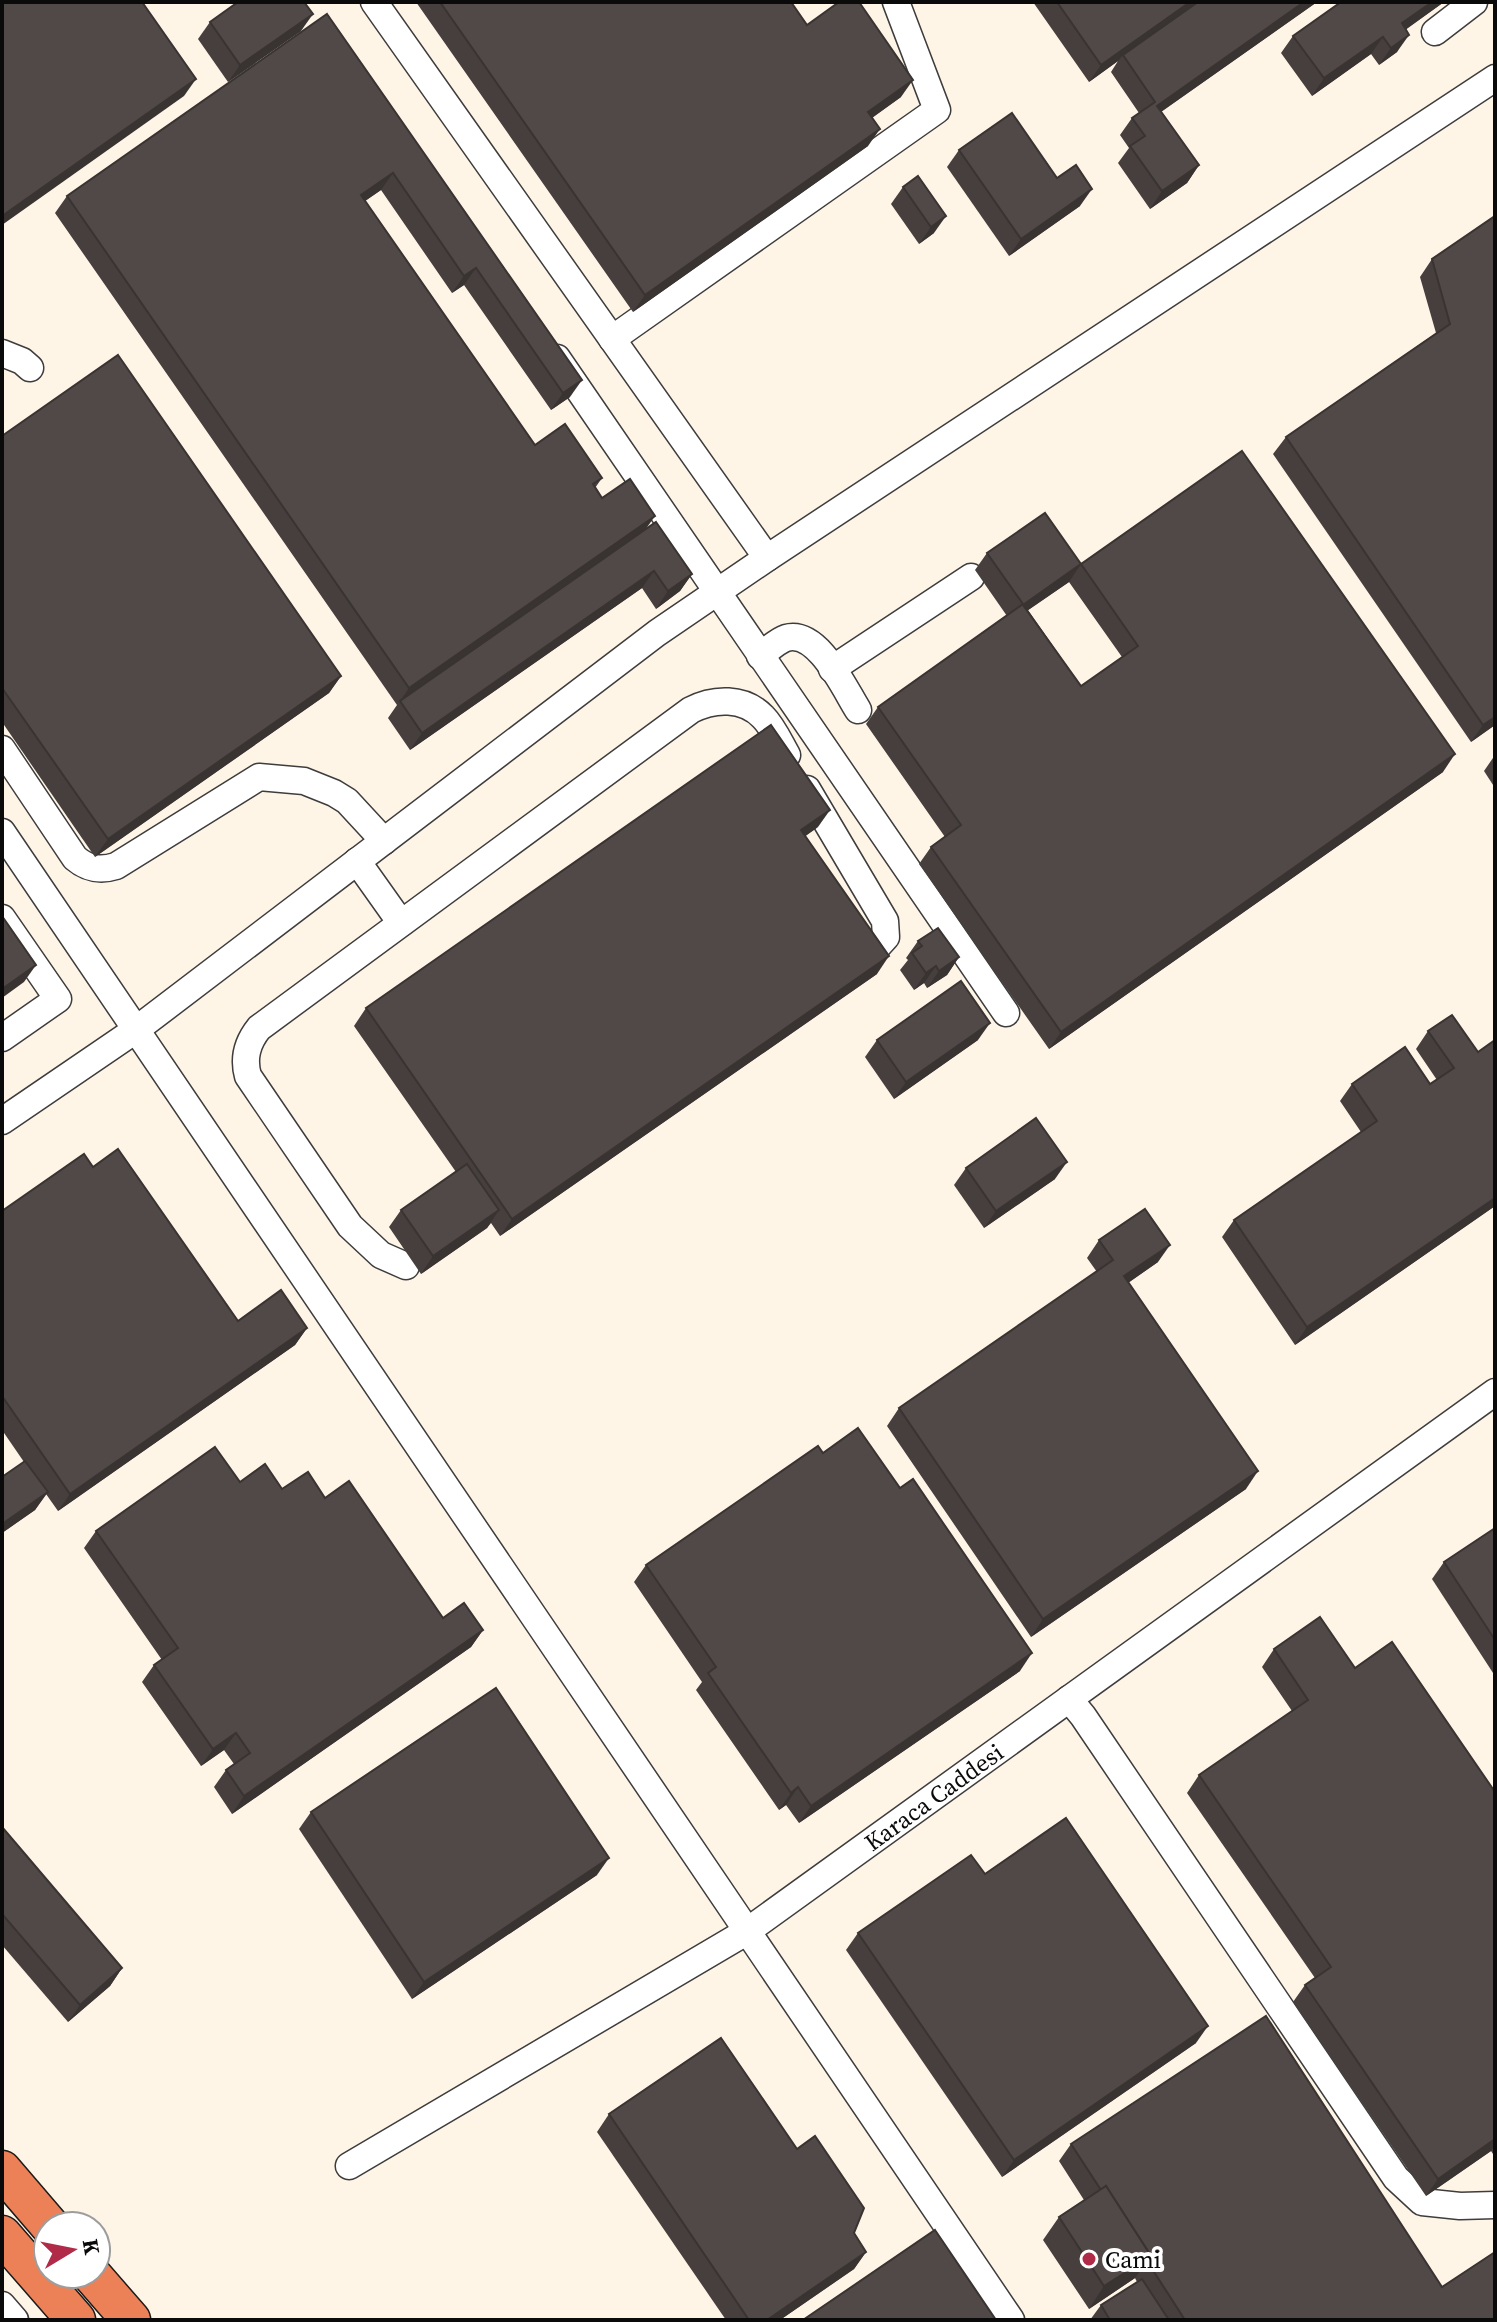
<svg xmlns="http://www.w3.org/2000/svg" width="1497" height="2322" font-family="'Source Serif 4',serif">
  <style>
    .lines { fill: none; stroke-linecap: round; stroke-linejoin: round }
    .minor-casing { stroke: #3d3d3d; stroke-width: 29 }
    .highway-casing { stroke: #1b1b1b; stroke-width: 41 }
    .minor { stroke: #fff; stroke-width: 26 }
    .highway { stroke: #ec8157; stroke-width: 38 }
    .wall { fill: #463f3d; fill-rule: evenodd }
    .shaded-wall { fill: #393332 }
    .building { fill: #514947; stroke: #393332; stroke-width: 2; fill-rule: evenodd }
    .poi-dot { fill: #b02b48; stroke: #fff; stroke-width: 3 }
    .labels { text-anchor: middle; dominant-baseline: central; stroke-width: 8; stroke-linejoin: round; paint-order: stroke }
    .street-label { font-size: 24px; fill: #0a0a0a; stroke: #fff }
    .poi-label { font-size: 24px; fill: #0a0a0a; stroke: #fff; text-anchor: start }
  </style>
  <rect width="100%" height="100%" fill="#fef5e7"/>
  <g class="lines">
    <defs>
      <g id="minor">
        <path d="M 374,2 L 767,558"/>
        <path d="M 1435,32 L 1474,2"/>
        <path d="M 612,339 L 937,110 L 896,2"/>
        <path d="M 2,353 L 22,361 L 30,368"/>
        <path d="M 557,358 L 1006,1013"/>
        <path d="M 760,656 C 768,650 777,641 786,638 C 818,629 844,688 858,710"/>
        <path d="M 832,669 L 971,577"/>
        <path d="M 2,749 L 75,858 C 88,869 100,871 116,866 L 259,777 L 304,781 L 334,793 L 347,801 L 384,841"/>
        <path d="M 807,789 L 885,921 L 886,937 L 876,948"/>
        <path d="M 2,832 L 1011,2320"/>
        <path d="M 357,861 L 401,923"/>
        <path d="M 2,918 L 58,999 L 2,1038"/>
        <path d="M 2,1121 L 137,1029 L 657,633 L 767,558 L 1495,78"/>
        <path d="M 406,1266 L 381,1255 L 350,1226 L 248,1076 C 243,1058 247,1043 259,1028 L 691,710 C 714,698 744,697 763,717 C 773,727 780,743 787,755"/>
        <path d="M 1069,1699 L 1083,1716 L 1396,2178 L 1422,2202 L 1460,2206 L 1495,2205"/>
        <path id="s1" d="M 349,2166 L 746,1932 L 1495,1392"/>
        <path d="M 2,2305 L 15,2320"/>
      </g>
      <g id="highway">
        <path d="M 2,2170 L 50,2226"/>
        <path d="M 2,2235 L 76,2320"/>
        <path d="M 91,2274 L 131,2320"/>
      </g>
    </defs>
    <use href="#minor" class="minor-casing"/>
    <use href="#highway" class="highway-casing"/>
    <use href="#minor" class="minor"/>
    <use href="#highway" class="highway"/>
  </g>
  <g class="wall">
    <path d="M 416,2 L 791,2 L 807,25 L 901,97 L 872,118 L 868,146 L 633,312 Z"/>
    <path d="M 1033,2 L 1317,2 L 1161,112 L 1199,165 L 1187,183 L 1150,209 L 1118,163 L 1129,148 L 1120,135 L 1132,118 L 1139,113 L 1111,72 L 1118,61 L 1089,82 Z"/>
    <path d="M 1444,2 L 1406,29 L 1397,52 L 1379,65 L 1371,54 L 1312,96 L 1281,53 L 1293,36 Z"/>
    <path d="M 327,14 L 570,397 L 551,410 L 464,285 L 452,293 L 381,190 L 365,201 L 535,445 L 602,478 L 595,488 L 602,498 L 646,529 L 692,574 L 680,591 L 656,609 L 642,588 L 410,750 L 388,718 L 397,705 L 55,213 L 67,196 Z"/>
    <path d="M 210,22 L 301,31 L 228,82 L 198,39 Z"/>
    <path d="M 959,150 L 1057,178 L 1080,206 L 1009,256 L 947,167 Z"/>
    <path d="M 918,176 L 934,233 L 919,244 L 891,204 L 903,187 Z"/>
    <path d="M 1495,216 L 1495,725 L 1471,742 L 1273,454 L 1286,437 L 1436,333 L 1420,277 L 1432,259 Z"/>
    <path d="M 2,436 L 341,676 L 329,693 L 95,857 L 2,722 Z"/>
    <path d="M 987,553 L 1081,564 L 1443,772 L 1049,1049 L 919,864 L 931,847 L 945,837 L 866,724 L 878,707 L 1007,616 L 975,570 ZM 1069,582 L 1122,657 L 1081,686 L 1028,610 Z"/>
    <path d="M 1495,755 L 1495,788 L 1484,771 Z"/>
    <path d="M 818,827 L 805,836 L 877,974 L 500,1236 L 491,1223 L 487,1228 L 421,1274 L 389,1227 L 401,1210 L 456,1172 L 354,1026 L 366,1008 Z"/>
    <path d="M 918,941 L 959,957 L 947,975 L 927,988 L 924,983 L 914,990 L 900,970 L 908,960 L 906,958 Z"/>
    <path d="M 1428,1031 L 1478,1052 L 1495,1040 L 1495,1206 L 1295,1345 L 1222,1237 L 1234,1220 L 1361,1132 L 1340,1101 L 1352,1084 L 1430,1084 L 1437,1080 L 1416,1049 Z"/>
    <path d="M 877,1040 L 978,1040 L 894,1099 L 865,1057 Z"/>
    <path d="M 93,1167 L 238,1321 L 307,1328 L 295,1345 L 58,1511 L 46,1494 L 35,1510 L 2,1533 L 2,1477 L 24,1462 L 2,1430 L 2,1211 Z"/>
    <path d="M 966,1168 L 1055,1179 L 984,1228 L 954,1185 Z"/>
    <path d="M 1099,1240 L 1158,1262 L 1128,1283 L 1246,1489 L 1031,1637 L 887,1426 L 899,1408 L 1097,1272 L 1087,1258 Z"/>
    <path d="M 823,1453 L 1020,1671 L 799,1823 L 786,1805 L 779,1810 L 696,1690 L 702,1682 L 634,1582 L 646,1565 Z"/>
    <path d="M 240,1482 L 325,1498 L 443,1618 L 483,1630 L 471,1647 L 232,1814 L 214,1787 L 226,1770 L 234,1764 L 224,1750 L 201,1766 L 142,1682 L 154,1665 L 162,1660 L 84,1548 L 96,1531 Z"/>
    <path d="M 1495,1528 L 1495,1676 L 1432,1579 L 1444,1562 Z"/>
    <path d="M 1274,1649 L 1355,1668 L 1495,1792 L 1495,2157 L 1491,2151 L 1426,2196 L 1293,2002 L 1305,1985 L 1315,1978 L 1187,1793 L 1199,1775 L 1292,1711 L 1262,1667 Z"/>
    <path d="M 311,1812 L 597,1875 L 412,1999 L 299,1829 Z"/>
    <path d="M 2,1827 L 122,1968 L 110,1986 L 68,2022 L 2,1945 Z"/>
    <path d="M 858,1933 L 1196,2043 L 1002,2177 L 846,1950 Z"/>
    <path d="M 609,2114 L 854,2233 L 866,2252 L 854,2269 L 780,2320 L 726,2320 L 597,2132 Z"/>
    <path d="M 1071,2144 L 1442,2287 L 1493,2253 L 1495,2250 L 1495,2320 L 1090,2320 L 1101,2305 L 1137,2282 L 1135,2278 L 1089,2309 L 1043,2240 L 1059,2217 L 1084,2200 L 1059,2161 Z"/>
  </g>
  <g class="shaded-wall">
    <path d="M 1190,2 L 1202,2 L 1123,55 L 1118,61 L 1089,82 L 1101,65 Z"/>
    <path d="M 1304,2 L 1317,2 L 1145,123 L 1157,106 Z"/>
    <path d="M 1432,2 L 1444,2 L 1390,41 L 1402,23 Z"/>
    <path d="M 313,14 L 301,31 L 228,82 L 240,65 Z"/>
    <path d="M 1409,35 L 1397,52 L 1379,65 L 1391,48 Z"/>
    <path d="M 1383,37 L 1371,54 L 1312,96 L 1324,78 Z"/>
    <path d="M 196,79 L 184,96 L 2,225 L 2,216 Z"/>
    <path d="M 913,80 L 901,97 L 856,129 L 868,112 Z"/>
    <path d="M 880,129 L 868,146 L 633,312 L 645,295 Z"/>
    <path d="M 1199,165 L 1187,183 L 1150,209 L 1162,191 Z"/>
    <path d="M 393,173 L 381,190 L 349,212 L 361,195 Z"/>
    <path d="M 1092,189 L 1080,206 L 1009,256 L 1021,239 Z"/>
    <path d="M 946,216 L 934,233 L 919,244 L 931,227 Z"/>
    <path d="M 476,268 L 464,285 L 452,293 L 464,276 Z"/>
    <path d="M 582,380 L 570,397 L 551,410 L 563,393 Z"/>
    <path d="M 655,516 L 643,533 L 400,701 L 409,688 Z"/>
    <path d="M 1081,564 L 1069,582 L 1011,622 L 1023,605 Z"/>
    <path d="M 654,571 L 642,588 L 410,750 L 422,733 Z"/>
    <path d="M 692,574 L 680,591 L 656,609 L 668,591 Z"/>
    <path d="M 341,676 L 329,693 L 95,857 L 108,839 Z"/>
    <path d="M 1495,717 L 1495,725 L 1471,742 L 1483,725 Z"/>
    <path d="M 1455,754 L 1443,772 L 1049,1049 L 1061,1032 Z"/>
    <path d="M 830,810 L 818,827 L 789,848 L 801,830 Z"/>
    <path d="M 889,956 L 877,974 L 500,1236 L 512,1219 Z"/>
    <path d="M 959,957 L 947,975 L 927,988 L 939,971 Z"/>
    <path d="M 36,965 L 24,982 L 2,998 L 2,989 Z"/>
    <path d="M 936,966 L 924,983 L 914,990 L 926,973 Z"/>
    <path d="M 990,1023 L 978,1040 L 894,1099 L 906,1082 Z"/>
    <path d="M 1067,1162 L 1055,1179 L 984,1228 L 996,1211 Z"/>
    <path d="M 1495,1198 L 1495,1206 L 1295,1345 L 1307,1327 Z"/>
    <path d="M 499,1210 L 487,1228 L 421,1274 L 433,1256 Z"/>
    <path d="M 1170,1245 L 1158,1262 L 1112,1294 L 1124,1276 Z"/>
    <path d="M 307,1328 L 295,1345 L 58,1511 L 70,1494 Z"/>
    <path d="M 1258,1471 L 1246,1489 L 1031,1637 L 1043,1619 Z"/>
    <path d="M 48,1492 L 35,1510 L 2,1533 L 2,1524 Z"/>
    <path d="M 483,1630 L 471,1647 L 232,1814 L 244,1796 Z"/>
    <path d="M 1032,1653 L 1020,1671 L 799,1823 L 811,1806 Z"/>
    <path d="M 236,1733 L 224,1750 L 201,1766 L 213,1749 Z"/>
    <path d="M 798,1787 L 786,1805 L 779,1810 L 791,1793 Z"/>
    <path d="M 609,1858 L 597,1875 L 412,1999 L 424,1982 Z"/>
    <path d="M 122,1968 L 110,1986 L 68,2022 L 80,2005 Z"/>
    <path d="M 1208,2026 L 1196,2043 L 1002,2177 L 1014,2160 Z"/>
    <path d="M 1495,2139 L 1495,2145 L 1491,2151 L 1426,2196 L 1438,2179 Z"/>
    <path d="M 866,2252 L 854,2269 L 780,2320 L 767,2320 Z"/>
    <path d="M 1151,2256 L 1135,2278 L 1089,2309 L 1104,2286 Z"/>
  </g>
  <g class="building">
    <path d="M 2,2 L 142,2 L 196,79 L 2,216 Z"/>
    <path d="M 238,2 L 304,2 L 313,14 L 240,65 L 210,22 Z"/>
    <path d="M 440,2 L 791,2 L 807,25 L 839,2 L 859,2 L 913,80 L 868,112 L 880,129 L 645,295 Z"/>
    <path d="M 1057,2 L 1190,2 L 1101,65 Z"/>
    <path d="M 1198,2 L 1304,2 L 1157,106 L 1199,165 L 1162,191 L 1130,146 L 1145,136 L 1132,118 L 1155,102 L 1123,55 Z"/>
    <path d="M 1341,2 L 1432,2 L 1402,23 L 1409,35 L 1391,48 L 1383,37 L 1324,78 L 1293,36 Z"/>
    <path d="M 327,14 L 582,380 L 563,393 L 476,268 L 464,276 L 393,173 L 361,195 L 535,445 L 565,424 L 602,478 L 593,484 L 602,498 L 630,479 L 655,516 L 409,688 L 67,196 Z"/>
    <path d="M 1012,113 L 1057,178 L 1076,165 L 1092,189 L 1021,239 L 959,150 Z"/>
    <path d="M 918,176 L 946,216 L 931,227 L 903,187 Z"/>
    <path d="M 1495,216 L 1495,717 L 1483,725 L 1286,437 L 1450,324 L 1432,259 Z"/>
    <path d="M 118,355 L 341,676 L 108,839 L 2,688 L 2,436 Z"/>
    <path d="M 1242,451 L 1455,754 L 1061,1032 L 931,847 L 961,825 L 878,707 L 1023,604 L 987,553 L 1045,513 L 1081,564 ZM 1081,564 L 1138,646 L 1081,686 L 1023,605 Z"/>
    <path d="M 656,522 L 692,574 L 668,591 L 654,571 L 422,733 L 400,701 Z"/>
    <path d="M 771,725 L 830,810 L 801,830 L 889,956 L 512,1219 L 366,1008 Z"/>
    <path d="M 2,916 L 36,965 L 2,989 Z"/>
    <path d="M 938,928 L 959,957 L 939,971 L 936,966 L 926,973 L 912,953 L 922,946 L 918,941 Z"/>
    <path d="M 961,981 L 990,1023 L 906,1082 L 877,1040 Z"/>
    <path d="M 1452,1015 L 1478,1052 L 1495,1040 L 1495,1198 L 1307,1327 L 1234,1220 L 1377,1121 L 1352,1084 L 1405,1047 L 1430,1084 L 1454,1068 L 1428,1031 Z"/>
    <path d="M 1036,1118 L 1067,1162 L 996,1211 L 966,1168 Z"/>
    <path d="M 118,1149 L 238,1321 L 281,1290 L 307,1328 L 70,1494 L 2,1396 L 2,1211 L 84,1154 L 93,1167 Z"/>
    <path d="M 467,1164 L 499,1210 L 433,1256 L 401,1210 Z"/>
    <path d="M 1145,1209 L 1170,1245 L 1124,1276 L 1258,1471 L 1043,1619 L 899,1408 L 1113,1260 L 1099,1240 Z"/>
    <path d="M 858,1428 L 900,1488 L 913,1479 L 1032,1653 L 811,1806 L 798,1787 L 791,1793 L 708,1673 L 716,1667 L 646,1565 L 818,1446 L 823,1453 Z"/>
    <path d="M 215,1447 L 240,1482 L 265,1464 L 282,1489 L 308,1472 L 325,1498 L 349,1481 L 443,1618 L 464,1603 L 483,1630 L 244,1796 L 226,1770 L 250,1753 L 236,1733 L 213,1749 L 154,1665 L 178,1648 L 96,1531 Z"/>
    <path d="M 25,1461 L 48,1492 L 2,1524 L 2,1477 Z"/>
    <path d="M 1495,1528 L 1495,1640 L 1444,1562 Z"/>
    <path d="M 1320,1617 L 1355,1668 L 1392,1642 L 1495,1792 L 1495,2139 L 1438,2179 L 1305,1985 L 1331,1967 L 1199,1775 L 1308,1700 L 1274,1649 Z"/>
    <path d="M 496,1688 L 609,1858 L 424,1982 L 311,1812 Z"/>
    <path d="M 1066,1818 L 1208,2026 L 1014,2160 L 858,1933 L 971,1855 L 985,1874 Z"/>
    <path d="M 2,1827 L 122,1968 L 80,2005 L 2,1914 Z"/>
    <path d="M 1266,2016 L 1442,2287 L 1495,2252 L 1495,2320 L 1185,2320 L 1147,2261 L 1151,2256 L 1106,2186 L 1101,2190 L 1071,2144 Z"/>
    <path d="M 721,2038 L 797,2149 L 815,2136 L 864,2208 L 854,2233 L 866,2252 L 767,2320 L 749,2320 L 609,2114 Z"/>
    <path d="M 1106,2186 L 1151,2256 L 1104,2286 L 1059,2217 Z"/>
    <path d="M 935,2230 L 996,2320 L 803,2320 Z"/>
    <path d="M 1142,2279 L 1169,2320 L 1110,2320 L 1101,2305 Z"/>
  </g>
  <circle class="poi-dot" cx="1089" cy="2259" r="8"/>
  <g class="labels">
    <g class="street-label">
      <text stroke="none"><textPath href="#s1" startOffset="692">Karaca Caddesi</textPath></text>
    </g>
    <g class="poi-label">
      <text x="1105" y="2259">Cami</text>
    </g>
  </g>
  <rect width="1497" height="2322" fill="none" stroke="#0a0a0a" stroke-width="8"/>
  <g transform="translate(72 2250) rotate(80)"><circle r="38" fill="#ffffff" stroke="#9d9d9d" stroke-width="2"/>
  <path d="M0-6L14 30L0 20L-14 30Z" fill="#b02b48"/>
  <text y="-12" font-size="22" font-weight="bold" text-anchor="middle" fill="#0a0a0a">K</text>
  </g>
</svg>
